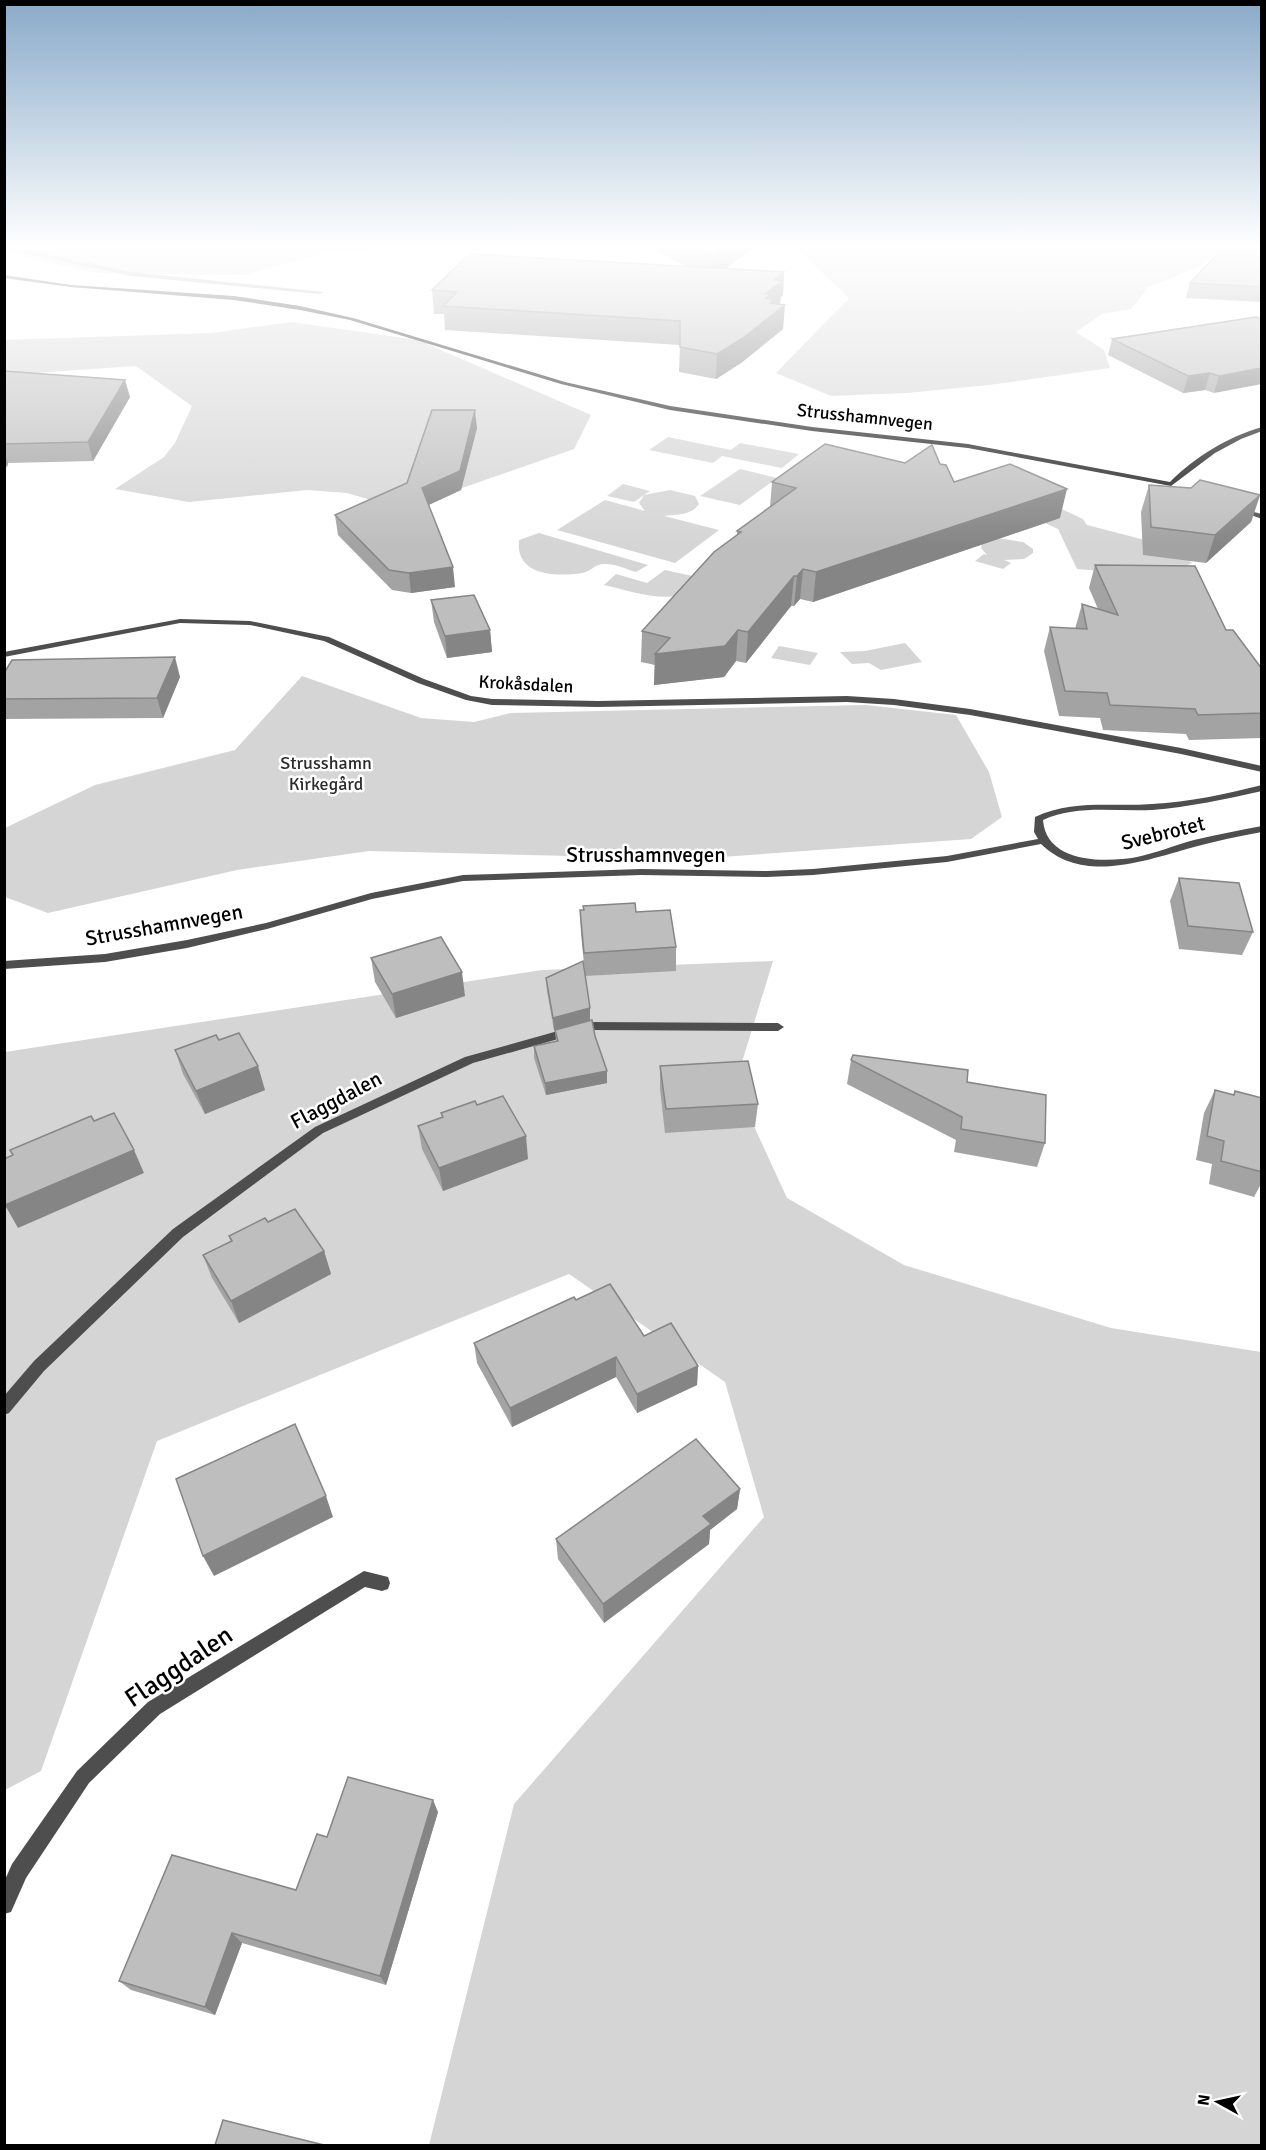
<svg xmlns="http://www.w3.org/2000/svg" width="1266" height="2150" font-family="Signika,sans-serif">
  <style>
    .green { fill: #d5d5d5 }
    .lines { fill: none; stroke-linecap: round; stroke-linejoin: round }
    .stream { fill: #9c9c9c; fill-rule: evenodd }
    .street { fill: #4e4e4e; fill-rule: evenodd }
    .secondary { fill: #1b1b1b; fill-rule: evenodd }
    .wall { fill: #a3a3a3 }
    .shaded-wall { fill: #858585 }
    .building { fill: #bebebe; stroke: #858585; stroke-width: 1.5 }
    .labels { text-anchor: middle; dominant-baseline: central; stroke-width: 5; stroke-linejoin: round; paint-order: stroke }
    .far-street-label { font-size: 18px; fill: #000; stroke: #fff }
    .far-park-label { font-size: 18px; fill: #2c2c2c; stroke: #fff }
    .street-label { font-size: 21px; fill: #000; stroke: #fff }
    .near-street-label { font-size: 26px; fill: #000; stroke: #fff }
  </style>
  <rect width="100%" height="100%" fill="#fff"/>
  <g class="green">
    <path d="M 5,245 L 533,245 L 333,251 L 244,275 L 96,273 L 5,252 Z"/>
    <path d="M 793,245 L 1231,245 L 1212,254 L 1201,266 L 1149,287 L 1131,309 L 1102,314 L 1076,332 L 1104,350 L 1110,368 L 989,385 L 907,393 L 831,396 L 776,373 L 849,298 Z"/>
    <path d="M 291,322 L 418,340 L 591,415 L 574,449 L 402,509 L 347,493 L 307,490 L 189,502 L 115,489 L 164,457 L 175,443 L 192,406 L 136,366 L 5,375 L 4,340 L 212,333 Z"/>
    <path d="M 668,437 L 731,450 L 740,443 L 799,454 L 782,468 L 722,456 L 713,463 L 649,450 Z"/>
    <path d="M 740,469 L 777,478 L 740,505 L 700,496 Z"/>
    <path d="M 623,484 L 650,491 L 644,495 L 670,490 L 695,496 L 699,504 C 691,516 676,514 664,516 L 719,530 L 675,563 L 557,530 L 605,500 L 645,511 L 639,503 L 644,495 L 634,502 L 607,496 Z"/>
    <path d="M 1012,486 L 1083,519 L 1087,525 L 1172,547 L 1192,563 L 1162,576 L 1077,569 L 1058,529 L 1045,523 Z"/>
    <path d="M 539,533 L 648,565 L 636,572 C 626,569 614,563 604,564 C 595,564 590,572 582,573 C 556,577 515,576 519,540 Z"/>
    <path d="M 998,538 L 1023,542 L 1033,549 L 1033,553 L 1024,559 L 1004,560 L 1011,563 L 1003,569 L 975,561 L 984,554 L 987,555 L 981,548 L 982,544 Z"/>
    <path d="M 665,570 L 701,578 C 698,582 693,589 688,592 C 667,604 626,590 604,585 L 616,574 L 647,583 Z"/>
    <path d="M 905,643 L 922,662 L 881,670 L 869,663 L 852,664 L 840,652 L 865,651 Z"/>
    <path d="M 779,646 L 818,653 L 810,665 L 771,658 Z"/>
    <path d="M 302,676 L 421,718 L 474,722 L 511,713 L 866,705 L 956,715 L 989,772 L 1002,817 L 971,839 L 694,859 L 369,851 L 237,870 L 48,913 L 5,897 L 5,828 L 95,785 L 235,750 Z"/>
    <path d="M 773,961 L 735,1085 L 787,1198 L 904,1265 L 1111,1328 L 1261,1352 L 1261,2145 L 429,2145 L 514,1804 L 764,1517 L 725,1382 L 569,1274 L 157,1441 L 41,1771 L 5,1790 L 5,1052 L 542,970 Z"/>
  </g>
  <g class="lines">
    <path class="stream" d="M 4,245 L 131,272 L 323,292 L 320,294 L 131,276 L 4,249 Z"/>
    <g class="street">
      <path d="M 1237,508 L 1262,514 L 1262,519 L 1237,510 Z"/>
      <path d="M 180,619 L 250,621 L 329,637 L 424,679 L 471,696 L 492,699 L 598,701 L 847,696 L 894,699 L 970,709 L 1181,748 L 1262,766 L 1262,772 L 1181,754 L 970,715 L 894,705 L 847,702 L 598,707 L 492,705 L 466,700 L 418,683 L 324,641 L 250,625 L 180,623 L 4,657 L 4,652 Z"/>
      <path d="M 1262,785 L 1262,791 C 1226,799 1189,807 1152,810 C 1115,812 1078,804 1043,820 C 1046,863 1104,863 1137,857 C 1156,853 1175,845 1194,840 C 1216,835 1239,830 1262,826 L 1262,832 C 1239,836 1216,841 1194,847 C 1146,860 1083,885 1041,844 L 947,862 L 813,875 L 767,877 L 641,875 L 463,881 L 372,899 L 267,929 L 187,948 L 105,962 L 4,969 L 4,961 L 105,954 L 187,940 L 266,923 L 371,893 L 463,875 L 641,869 L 767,871 L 813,869 L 947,856 L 1038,839 L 1034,832 L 1035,817 C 1073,799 1111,807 1152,804 C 1189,802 1226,794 1262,785 Z"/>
      <path d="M 590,1022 L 778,1023 L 784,1027 L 778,1031 L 590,1030 L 473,1063 L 323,1133 L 183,1237 L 44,1371 L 9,1413 L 4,1415 L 4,1396 L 34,1361 L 173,1229 L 315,1127 L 465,1057 Z"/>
      <path d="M 364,1571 L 388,1577 L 390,1583 L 388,1589 L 382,1591 L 365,1587 L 160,1714 L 89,1783 L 26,1878 L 11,1912 L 4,1914 L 4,1882 L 12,1864 L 77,1771 L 148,1702 Z"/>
    </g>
    <path class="secondary" d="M 4,275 L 71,285 L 234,296 L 300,306 L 353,318 L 565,382 L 670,406 L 812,427 L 968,444 L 1170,482 C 1195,457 1227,437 1262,427 L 1262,431 L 1241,439 L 1215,453 L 1171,486 L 968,448 L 812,431 L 670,410 L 561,384 L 350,320 L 300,310 L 234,300 L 71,287 L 4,278 Z"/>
  </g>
  <g class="wall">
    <path d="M 645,245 L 757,245 L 725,269 L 784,272 L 783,295 L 781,297 L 780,304 L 783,329 L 741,363 L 716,379 L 679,372 L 680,345 L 445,330 L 444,314 L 434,314 L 432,290 L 687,267 Z"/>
    <path d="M 1262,245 L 1262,302 L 1186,298 L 1190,283 Z"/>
    <path d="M 1256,317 L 1214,393 L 1205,390 L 1183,393 L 1108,355 L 1112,339 Z"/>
    <path d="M 4,371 L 130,397 L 93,461 L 8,463 L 7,467 L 4,467 Z"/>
    <path d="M 477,428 L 461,490 L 429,505 L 455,587 L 411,593 L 392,590 L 338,535 L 335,515 L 407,483 Z"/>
    <path d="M 905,463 L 940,464 L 954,482 L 1060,518 L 813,602 L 800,599 L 794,606 L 791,606 L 746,663 L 736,661 L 724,677 L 654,685 L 655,665 L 641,662 L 642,631 L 737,536 L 737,531 L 770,507 L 772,482 Z"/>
    <path d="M 1149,485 L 1260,495 L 1251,522 L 1206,563 L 1143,555 L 1141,512 Z"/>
    <path d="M 1095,565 L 1226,630 L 1262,669 L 1262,738 L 1189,740 L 1186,734 L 1103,730 L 1100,718 L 1059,716 L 1044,651 L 1050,627 L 1075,629 L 1082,604 L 1098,609 L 1089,588 Z"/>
    <path d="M 431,600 L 490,630 L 492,652 L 447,658 L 434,622 Z"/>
    <path d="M 4,673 L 180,677 L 163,718 L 4,719 Z"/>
    <path d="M 1179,878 L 1253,932 L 1242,955 L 1179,949 L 1170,901 Z"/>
    <path d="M 580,910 L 636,912 L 676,947 L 676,971 L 585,976 L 590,1020 L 554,1030 L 547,991 L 546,978 L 585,974 L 581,934 Z"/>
    <path d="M 371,958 L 465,996 L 396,1018 L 375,982 Z"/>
    <path d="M 555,1030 L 607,1071 L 607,1083 L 546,1095 L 534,1058 L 534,1046 L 556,1042 Z"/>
    <path d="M 219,1040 L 265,1090 L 205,1114 L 183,1074 L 175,1050 Z"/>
    <path d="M 851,1060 L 967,1082 L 1045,1143 L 1037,1167 L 954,1152 L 956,1140 L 847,1084 Z"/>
    <path d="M 660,1066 L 758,1104 L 755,1127 L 665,1133 L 660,1089 Z"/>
    <path d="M 1215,1090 L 1233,1095 L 1235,1091 L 1262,1098 L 1262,1182 L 1254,1197 L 1209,1184 L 1212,1164 L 1196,1160 L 1204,1113 Z"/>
    <path d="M 477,1105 L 528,1159 L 443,1191 L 422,1149 L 418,1126 L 442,1117 L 441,1113 Z"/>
    <path d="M 268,1222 L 324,1251 L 331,1274 L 239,1323 L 212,1278 L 203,1255 L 231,1241 L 229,1236 Z"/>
    <path d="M 576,1300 L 698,1366 L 697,1385 L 637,1413 L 616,1377 L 512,1427 L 477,1363 L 474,1343 Z"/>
    <path d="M 740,1489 L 737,1509 L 710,1530 L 709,1544 L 604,1623 L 558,1559 L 556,1539 Z"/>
    <path d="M 438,1812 L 386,1985 L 242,1943 L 215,2015 L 131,1990 L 119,1981 L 296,1890 L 327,1837 Z"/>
  </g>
  <g class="shaded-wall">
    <path d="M 729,245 L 757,245 L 711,279 L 712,257 Z"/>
    <path d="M 784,272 L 783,295 L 781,297 L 780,304 L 785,305 L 783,329 L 741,363 L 716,379 L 717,354 L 765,294 L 774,280 Z"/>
    <path d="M 1262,368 L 1262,384 L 1214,393 L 1219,376 Z"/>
    <path d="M 1210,373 L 1205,390 L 1183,393 L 1188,376 Z"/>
    <path d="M 125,380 L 130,397 L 93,461 L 88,442 Z"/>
    <path d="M 475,410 L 477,428 L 461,490 L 424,507 L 422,488 Z"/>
    <path d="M 4,451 L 8,463 L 7,467 L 4,460 Z"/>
    <path d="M 1067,489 L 1060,518 L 813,602 L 816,572 Z"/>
    <path d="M 1260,495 L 1251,522 L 1206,563 L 1215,535 Z"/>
    <path d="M 453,567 L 455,587 L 411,593 L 409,573 Z"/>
    <path d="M 803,569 L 800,599 L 794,606 L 797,576 Z"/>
    <path d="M 794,576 L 791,606 L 746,663 L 748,632 Z"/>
    <path d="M 490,630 L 492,652 L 447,658 L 445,636 Z"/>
    <path d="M 738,630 L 736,661 L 724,677 L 654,685 L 655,654 Z"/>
    <path d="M 175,657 L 180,677 L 163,718 L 157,698 Z"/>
    <path d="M 462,972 L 465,996 L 396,1018 L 392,994 Z"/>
    <path d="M 590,1008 L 590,1020 L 554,1030 L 553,1018 Z"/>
    <path d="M 258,1066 L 265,1090 L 205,1114 L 196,1091 Z"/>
    <path d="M 607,1071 L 607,1083 L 546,1095 L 545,1083 Z"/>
    <path d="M 526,1136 L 528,1159 L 443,1191 L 439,1168 Z"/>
    <path d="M 134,1150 L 144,1173 L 18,1228 L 5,1205 Z"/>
    <path d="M 324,1251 L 331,1274 L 239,1323 L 231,1301 Z"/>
    <path d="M 616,1357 L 616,1377 L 512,1427 L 510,1408 Z"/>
    <path d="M 698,1366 L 697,1385 L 637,1413 L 637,1394 Z"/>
    <path d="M 740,1489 L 737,1509 L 710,1530 L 709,1544 L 604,1623 L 603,1604 L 703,1516 Z"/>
    <path d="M 326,1496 L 333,1517 L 214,1576 L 203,1556 Z"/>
    <path d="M 433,1800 L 438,1812 L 386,1985 L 380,1976 Z"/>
    <path d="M 232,1933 L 242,1943 L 215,2015 L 205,2007 Z"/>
  </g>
  <g class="building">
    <path d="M 688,245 L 729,245 L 712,257 Z"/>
    <path d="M 1226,245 L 1262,245 L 1262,287 L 1190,283 Z"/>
    <path d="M 470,254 L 784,272 L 774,280 L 782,281 L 765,294 L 771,295 L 766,298 L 774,300 L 770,303 L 785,305 L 743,338 L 717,354 L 680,347 L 680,321 L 443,306 L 457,292 L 432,290 Z"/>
    <path d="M 1256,317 L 1262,319 L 1262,368 L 1219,376 L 1210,373 L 1188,376 L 1112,339 Z"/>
    <path d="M 4,371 L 125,380 L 88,442 L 4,444 Z"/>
    <path d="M 432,410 L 475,410 L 460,471 L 422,488 L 453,567 L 409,573 L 389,570 L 335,515 L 407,483 Z"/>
    <path d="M 825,444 L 905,463 L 932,445 L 940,464 L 946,465 L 954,482 L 1010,464 L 1067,489 L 816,572 L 803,569 L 797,576 L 794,576 L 748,632 L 738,630 L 725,646 L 655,654 L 670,638 L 642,631 L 714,552 L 741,532 L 737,531 L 796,488 L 772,482 Z"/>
    <path d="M 1200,480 L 1260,495 L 1215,535 L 1151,527 L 1149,485 L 1191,488 Z"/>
    <path d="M 1095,565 L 1195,566 L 1226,630 L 1233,630 L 1262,669 L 1262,713 L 1198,715 L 1195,709 L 1110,705 L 1107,693 L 1065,691 L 1050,627 L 1087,629 L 1082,604 L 1118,615 Z"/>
    <path d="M 474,595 L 490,630 L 445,636 L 431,600 Z"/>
    <path d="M 175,657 L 157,698 L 4,699 L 4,673 L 12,660 Z"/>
    <path d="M 1179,878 L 1239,883 L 1253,932 L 1188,926 Z"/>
    <path d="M 635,903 L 636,912 L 670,910 L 676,947 L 584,953 L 580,910 L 584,910 L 583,906 Z"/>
    <path d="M 441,937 L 462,972 L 392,994 L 371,958 Z"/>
    <path d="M 583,961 L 590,1008 L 553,1018 L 546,978 Z"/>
    <path d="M 592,1020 L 595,1036 L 607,1071 L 545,1083 L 534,1046 L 558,1041 L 555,1030 Z"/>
    <path d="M 239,1033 L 258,1066 L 196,1091 L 175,1050 L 216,1035 L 219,1040 Z"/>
    <path d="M 853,1055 L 968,1070 L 967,1082 L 1046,1095 L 1045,1143 L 961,1129 L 962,1117 L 851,1060 Z"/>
    <path d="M 748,1061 L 758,1104 L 666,1109 L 660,1066 Z"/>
    <path d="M 1215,1090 L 1234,1095 L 1235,1091 L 1262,1098 L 1262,1172 L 1221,1161 L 1224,1141 L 1207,1136 Z"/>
    <path d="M 503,1096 L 526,1136 L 439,1168 L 418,1126 L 443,1117 L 441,1113 L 475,1101 L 477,1105 Z"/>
    <path d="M 114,1113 L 134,1150 L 5,1205 L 4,1202 L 4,1159 L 13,1155 L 10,1150 L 91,1116 L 94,1121 Z"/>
    <path d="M 295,1209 L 324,1251 L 231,1301 L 203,1255 L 232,1241 L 229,1236 L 265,1218 L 268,1222 Z"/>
    <path d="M 610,1284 L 644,1336 L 671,1323 L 698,1366 L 637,1394 L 616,1357 L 510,1408 L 474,1343 L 574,1297 L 576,1300 Z"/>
    <path d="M 295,1424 L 326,1496 L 203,1556 L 176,1479 Z"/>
    <path d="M 696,1439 L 740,1489 L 703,1516 L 711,1524 L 603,1604 L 556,1539 Z"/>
    <path d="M 348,1777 L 433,1800 L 380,1976 L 232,1933 L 205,2007 L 119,1981 L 172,1855 L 296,1890 L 317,1834 L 327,1837 Z"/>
    <path d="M 223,2120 L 324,2145 L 215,2145 Z"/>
  </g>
  <linearGradient id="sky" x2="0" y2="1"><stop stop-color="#89aaca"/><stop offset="0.45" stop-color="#fff"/><stop offset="1" stop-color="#fff" stop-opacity="0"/></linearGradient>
  <rect width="1266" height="546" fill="url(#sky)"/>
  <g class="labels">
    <g class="far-street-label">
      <text transform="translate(865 417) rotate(6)">Strusshamnvegen</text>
      <text transform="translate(526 684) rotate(3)">Krokåsdalen</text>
    </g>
    <g class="far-park-label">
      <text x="326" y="763">Strusshamn<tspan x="326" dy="21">Kirkegård</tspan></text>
    </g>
    <g class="street-label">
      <text transform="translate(1163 833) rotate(-14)">Svebrotet</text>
      <text x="646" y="855">Strusshamnvegen</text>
      <text transform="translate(164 925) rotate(-10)">Strusshamnvegen</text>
      <text transform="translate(336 1100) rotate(-28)">Flaggdalen</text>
    </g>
    <g class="near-street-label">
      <text transform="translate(179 1667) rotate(-34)">Flaggdalen</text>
    </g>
  </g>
  <rect width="1266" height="2150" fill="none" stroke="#000000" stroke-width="12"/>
  <g transform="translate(1218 2102) rotate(278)" stroke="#ffffff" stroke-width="4.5" paint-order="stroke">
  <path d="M0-4.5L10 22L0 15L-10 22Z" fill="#000000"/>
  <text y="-9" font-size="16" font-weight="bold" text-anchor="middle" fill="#000000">N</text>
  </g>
</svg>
